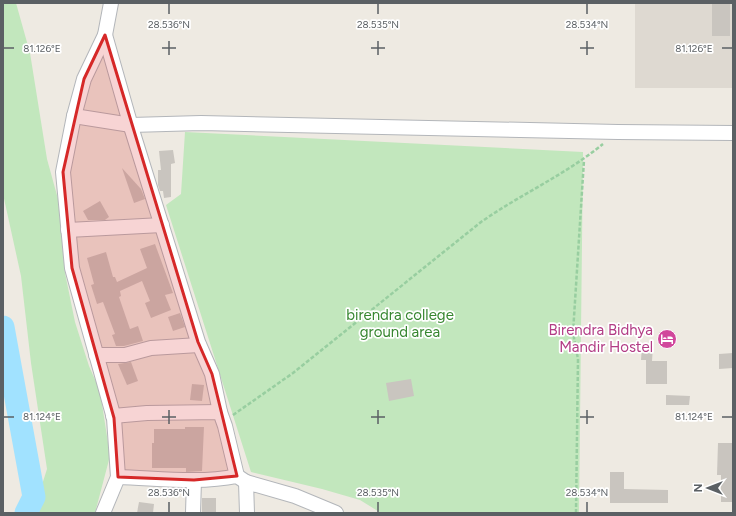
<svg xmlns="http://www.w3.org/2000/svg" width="736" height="516" font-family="Figtree,sans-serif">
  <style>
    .education { fill: #ded9d1 }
    .green { fill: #c2e7bd }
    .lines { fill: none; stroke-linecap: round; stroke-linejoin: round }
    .river { stroke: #a1e2ff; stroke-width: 23 }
    .building { fill: #c9c5bf }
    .street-casing { stroke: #b3b6ba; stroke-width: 16 }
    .path { stroke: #98cea0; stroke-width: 2.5; stroke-dasharray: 4 2; stroke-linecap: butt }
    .street { stroke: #fff; stroke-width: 14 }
    .marked { fill: #d62828; fill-opacity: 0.2; stroke: #d62828; stroke-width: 3; stroke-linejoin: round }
    .ticks { fill: none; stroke: #5b6064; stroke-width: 1.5 }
    .labels { text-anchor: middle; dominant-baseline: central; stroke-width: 3.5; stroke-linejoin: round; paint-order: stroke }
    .park-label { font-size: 15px; fill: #378630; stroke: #fff }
    .hotel-label { font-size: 15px; fill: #b23c85; stroke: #fff; text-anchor: end }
    .ticks-label { font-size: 10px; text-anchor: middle; fill: #5b6064; stroke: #fff; stroke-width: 3.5; stroke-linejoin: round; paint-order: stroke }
  </style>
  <rect width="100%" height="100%" fill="#eeeae2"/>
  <rect class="education" x="635" y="3" width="98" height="85"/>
  <g class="green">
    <path d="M 3,3 L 16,3 L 30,53 L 47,159 L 58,199 L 65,273 L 75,322 L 89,366 L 100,391 L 110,456 L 95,513 L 33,513 L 47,469 L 31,363 L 21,276 L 3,194 Z"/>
    <path d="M 185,132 L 583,152 L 579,513 L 381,513 L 360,500 L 322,489 L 251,472 L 166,205 L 181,194 Z"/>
  </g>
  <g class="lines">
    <path class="river" d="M 3,327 L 34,497 L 26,513"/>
  </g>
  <g class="building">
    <rect x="712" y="3" width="18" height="33"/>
    <path d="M 173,150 L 175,163 L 171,164 L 171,197 L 164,198 L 163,191 L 160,191 L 158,185 L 158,170 L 161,170 L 159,151 Z"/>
    <path d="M 122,168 L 141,189 L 145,199 L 134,203 Z"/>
    <path d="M 100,201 L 109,217 L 105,220 L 88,220 L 83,211 Z"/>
    <path d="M 155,244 L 173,293 L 165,295 L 171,310 L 151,318 L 145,303 L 150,301 L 142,281 L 120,291 L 121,296 L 119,297 L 130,329 L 138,326 L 143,341 L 124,346 L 116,346 L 112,335 L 115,334 L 103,302 L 97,304 L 91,285 L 94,284 L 87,258 L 106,252 L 113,277 L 115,277 L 117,282 L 147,268 L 140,249 Z"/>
    <path d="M 180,313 L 185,327 L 173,331 L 168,317 Z"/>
    <path d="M 642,346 L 653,346 L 652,361 L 667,361 L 667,384 L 646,384 L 646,360 L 641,360 Z"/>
    <path d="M 733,353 L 733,368 L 719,369 L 719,354 Z"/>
    <path d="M 131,362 L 138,381 L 127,385 L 118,364 Z"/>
    <path d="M 411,379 L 414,396 L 389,401 L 386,383 Z"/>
    <path d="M 192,384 L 204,385 L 202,401 L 190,400 Z"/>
    <path d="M 666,395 L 690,396 L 689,405 L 666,405 Z"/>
    <path d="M 185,427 L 204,427 L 202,471 L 186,472 L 186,468 L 152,468 L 152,443 L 154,443 L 154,429 L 185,429 Z"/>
    <path d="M 718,443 L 733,443 L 733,502 L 721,502 L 721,475 L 717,475 Z"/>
    <path d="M 610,472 L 624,472 L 624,489 L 668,490 L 668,503 L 610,503 Z"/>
    <rect x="202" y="498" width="14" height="15"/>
    <path d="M 139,502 L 154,504 L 153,513 L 137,513 Z"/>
  </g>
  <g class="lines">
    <defs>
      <g id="street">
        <path d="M 105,35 L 132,130 L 198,342 L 212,374 L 220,412"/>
        <path d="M 74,116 L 131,125 L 201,123 L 618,132 L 733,133"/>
        <path d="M 68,230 L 162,225"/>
        <path d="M 96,355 L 125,355 L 151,348 L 199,345"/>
        <path d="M 113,416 L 147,413 L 220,412 L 225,426 L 237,476"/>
        <path d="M 118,477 C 157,478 198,484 237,476 L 246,482"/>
        <path d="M 103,513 L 118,477 L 114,418 L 72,268 L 63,172 L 74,116 L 84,79 L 105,35 L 111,3"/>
        <path d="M 193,513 L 194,480"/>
        <path d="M 247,513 L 246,482 L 295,496 L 336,513"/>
      </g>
    </defs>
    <use href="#street" class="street-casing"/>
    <g class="path">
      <path d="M 233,415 L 293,373 L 481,222 C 521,194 565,175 603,144"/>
      <path d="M 576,513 L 578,359 L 573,333 L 584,160"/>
    </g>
    <use href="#street" class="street"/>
  </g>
  <path class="marked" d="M 105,35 L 198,342 L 212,374 L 237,476 L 194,480 L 118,477 L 114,418 L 72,268 L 63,172 L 84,79 Z"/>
  <path class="ticks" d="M 169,4 L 169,14M 378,4 L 378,14M 587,4 L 587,14M 169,41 L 169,55M 378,41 L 378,55M 587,41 L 587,55M 4,48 L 14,48M 162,48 L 176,48M 371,48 L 385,48M 580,48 L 594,48M 722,48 L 732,48M 169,410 L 169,424M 378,410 L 378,424M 587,410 L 587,424M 4,417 L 14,417M 162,417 L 176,417M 371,417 L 385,417M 580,417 L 594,417M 722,417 L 732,417M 169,502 L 169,512M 378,502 L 378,512M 587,502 L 587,512"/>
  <defs>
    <symbol id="hotel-disc" viewBox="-11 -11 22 22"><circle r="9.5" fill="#d1479c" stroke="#fff"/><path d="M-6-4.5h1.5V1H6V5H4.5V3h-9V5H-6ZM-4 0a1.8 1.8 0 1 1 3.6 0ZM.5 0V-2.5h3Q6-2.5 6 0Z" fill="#fff"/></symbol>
  </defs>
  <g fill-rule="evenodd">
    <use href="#hotel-disc" x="656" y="328" width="22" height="22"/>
  </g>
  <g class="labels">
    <g class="park-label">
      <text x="400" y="315">birendra college<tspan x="400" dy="17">ground area</tspan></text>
    </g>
    <g class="hotel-label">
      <text x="653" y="330">Birendra Bidhya<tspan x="653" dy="17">Mandir Hostel</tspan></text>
    </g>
  </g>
  <g class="ticks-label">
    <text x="169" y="28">28.536°N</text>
    <text x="378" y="28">28.535°N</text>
    <text x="587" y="28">28.534°N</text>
    <text x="694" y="52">81.126°E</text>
    <text x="42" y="52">81.126°E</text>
    <text x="694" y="420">81.124°E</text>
    <text x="42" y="420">81.124°E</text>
    <text x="169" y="496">28.536°N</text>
    <text x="378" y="496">28.535°N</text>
    <text x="587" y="496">28.534°N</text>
  </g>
  <rect width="736" height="516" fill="none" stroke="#5b6064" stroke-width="8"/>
  <g transform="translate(708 488) rotate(270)" stroke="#ffffff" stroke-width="3" paint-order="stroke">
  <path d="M0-3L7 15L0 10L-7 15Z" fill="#5b6064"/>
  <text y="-6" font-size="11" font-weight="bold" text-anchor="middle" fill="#5b6064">N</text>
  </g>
</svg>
